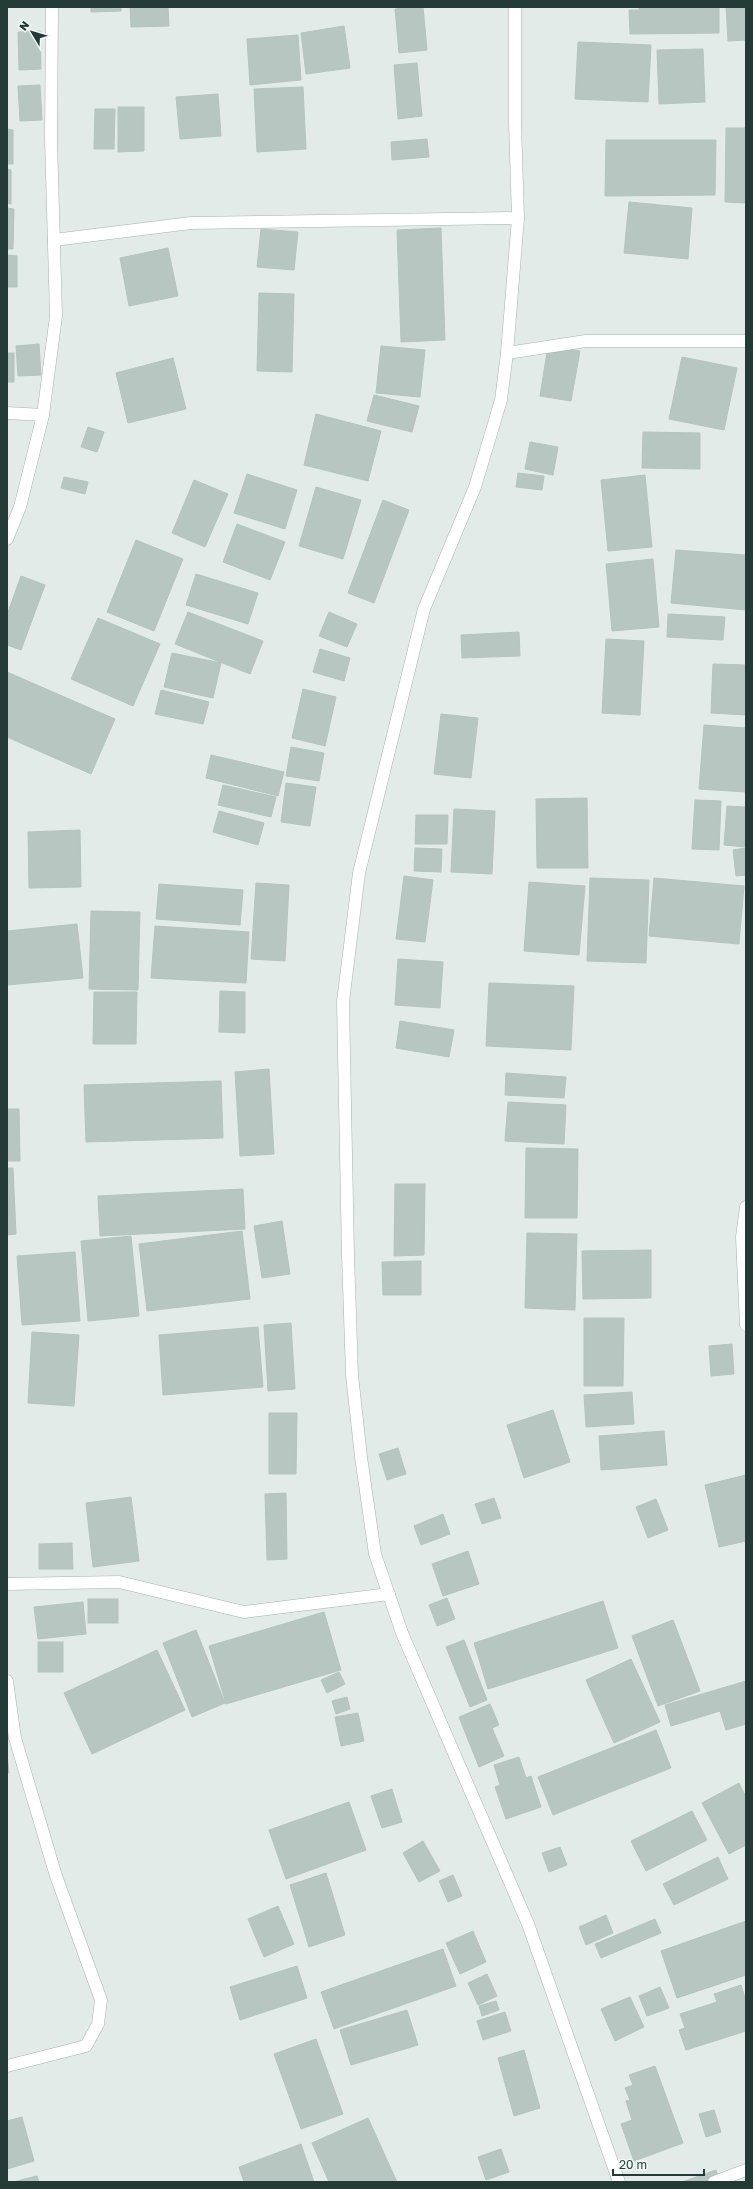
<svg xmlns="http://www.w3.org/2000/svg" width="753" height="2189" font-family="'Golos Text',sans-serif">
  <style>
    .building { fill: #b7c6c0; stroke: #b5c4be }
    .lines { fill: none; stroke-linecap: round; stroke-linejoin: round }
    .street-casing { stroke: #a5b3ae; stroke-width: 13 }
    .street { stroke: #fff; stroke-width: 12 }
  </style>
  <rect width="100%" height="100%" fill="#e2ebe7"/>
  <g class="building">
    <path d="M 91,7 L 121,7 L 121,11 L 91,12 Z"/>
    <path d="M 130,7 L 168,7 L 169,26 L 131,27 Z"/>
    <path d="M 408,7 L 423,7 L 427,50 L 399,53 L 395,9 Z"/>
    <path d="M 639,7 L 719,7 L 719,33 L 630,34 L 629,10 L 639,10 Z"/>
    <path d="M 726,7 L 746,7 L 746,40 L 728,41 Z"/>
    <path d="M 344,26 L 350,68 L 306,74 L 301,33 Z"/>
    <path d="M 40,31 L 41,69 L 19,70 L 18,32 Z"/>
    <path d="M 298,35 L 301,80 L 250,85 L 247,39 Z"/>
    <path d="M 578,42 L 651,45 L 648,102 L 575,99 Z"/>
    <path d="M 703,49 L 705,102 L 659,104 L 657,50 Z"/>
    <path d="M 417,63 L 422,116 L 398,119 L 394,65 Z"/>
    <path d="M 40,85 L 42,120 L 20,121 L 18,86 Z"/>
    <path d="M 303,87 L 306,149 L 257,152 L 254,89 Z"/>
    <path d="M 218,94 L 221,136 L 180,139 L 176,97 Z"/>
    <path d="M 118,107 L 144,107 L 144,151 L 118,152 Z"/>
    <path d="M 95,109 L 115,109 L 114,149 L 94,149 Z"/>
    <path d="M 726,128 L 746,128 L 746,203 L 725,202 Z"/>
    <path d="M 7,129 L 13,130 L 13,164 L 7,164 Z"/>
    <path d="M 427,139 L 429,157 L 392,160 L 391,142 Z"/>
    <path d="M 606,140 L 716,140 L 715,195 L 605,196 Z"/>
    <path d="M 7,169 L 11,170 L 11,204 L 7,203 Z"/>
    <path d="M 629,202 L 692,208 L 688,259 L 624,253 Z"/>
    <path d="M 7,208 L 14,209 L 13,249 L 7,249 Z"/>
    <path d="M 441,228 L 445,340 L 401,342 L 397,230 Z"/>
    <path d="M 261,229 L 298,232 L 294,270 L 257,267 Z"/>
    <path d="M 168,248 L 178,296 L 129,306 L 120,258 Z"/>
    <path d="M 7,255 L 17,256 L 17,287 L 7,287 Z"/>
    <path d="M 259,293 L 294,294 L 292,372 L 257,371 Z"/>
    <path d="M 39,344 L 41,375 L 18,376 L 16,346 Z"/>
    <path d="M 381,346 L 425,350 L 420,397 L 376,393 Z"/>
    <path d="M 548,346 L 580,351 L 571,401 L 540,396 Z"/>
    <rect x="7" y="353" width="7" height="29"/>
    <path d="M 682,357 L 737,368 L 724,430 L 669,419 Z"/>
    <path d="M 173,358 L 186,409 L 128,423 L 116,373 Z"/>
    <path d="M 374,395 L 419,406 L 412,432 L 367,421 Z"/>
    <path d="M 316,414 L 381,431 L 368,481 L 304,465 Z"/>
    <path d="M 88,427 L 104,432 L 97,452 L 81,447 Z"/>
    <path d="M 643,432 L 700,433 L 700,469 L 642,468 Z"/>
    <path d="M 530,442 L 558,447 L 553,475 L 525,469 Z"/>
    <path d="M 518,473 L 544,476 L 542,490 L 516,487 Z"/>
    <path d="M 247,474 L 297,490 L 285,529 L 234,513 Z"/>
    <path d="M 645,475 L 652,547 L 608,551 L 601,480 Z"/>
    <path d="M 64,477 L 88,482 L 85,494 L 61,488 Z"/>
    <path d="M 194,480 L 228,494 L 205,547 L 172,533 Z"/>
    <path d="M 316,487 L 361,500 L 343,559 L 299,546 Z"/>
    <path d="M 383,500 L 409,510 L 374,603 L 348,593 Z"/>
    <path d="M 237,524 L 285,542 L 270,580 L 223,562 Z"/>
    <path d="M 136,540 L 183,559 L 154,631 L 107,612 Z"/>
    <path d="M 676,550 L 746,555 L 746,610 L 671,603 Z"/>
    <path d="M 653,559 L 659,627 L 612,631 L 606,564 Z"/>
    <path d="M 196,574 L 258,593 L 248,624 L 186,605 Z"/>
    <path d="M 21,576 L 45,585 L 21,650 L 7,645 L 7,615 Z"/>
    <path d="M 188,612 L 263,641 L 250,674 L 175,644 Z"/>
    <path d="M 329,612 L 357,624 L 347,647 L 319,636 Z"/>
    <path d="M 668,614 L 725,617 L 723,640 L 667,637 Z"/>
    <path d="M 98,618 L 160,644 L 133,706 L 71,679 Z"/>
    <path d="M 519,632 L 520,656 L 462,658 L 461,635 Z"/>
    <path d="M 606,639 L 644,641 L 640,715 L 602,713 Z"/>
    <path d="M 320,649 L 350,658 L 344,681 L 313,672 Z"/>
    <path d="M 172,653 L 221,663 L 213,698 L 164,687 Z"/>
    <path d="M 713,664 L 746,665 L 746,715 L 711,713 Z"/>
    <path d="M 7,672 L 115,719 L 91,774 L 7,737 Z"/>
    <path d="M 303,689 L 336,697 L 325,746 L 292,738 Z"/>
    <path d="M 161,690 L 209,702 L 203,724 L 155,714 Z"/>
    <path d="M 441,714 L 478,718 L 471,778 L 434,774 Z"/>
    <path d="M 704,725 L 746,728 L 746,792 L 699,789 Z"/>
    <path d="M 291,747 L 324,753 L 319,781 L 286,776 Z"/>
    <path d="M 211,755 L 284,772 L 278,796 L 206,778 Z"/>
    <path d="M 286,783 L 316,787 L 310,826 L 281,822 Z"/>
    <path d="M 223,785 L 276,797 L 271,817 L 218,805 Z"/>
    <path d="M 587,798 L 588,868 L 537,868 L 536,799 Z"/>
    <path d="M 695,800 L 721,801 L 719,850 L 692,849 Z"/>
    <path d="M 727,806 L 746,807 L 746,847 L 724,845 Z"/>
    <path d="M 454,809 L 495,811 L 492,874 L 451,872 Z"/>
    <path d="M 219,811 L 264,823 L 258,845 L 213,832 Z"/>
    <path d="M 416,815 L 448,815 L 447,844 L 415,844 Z"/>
    <path d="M 80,830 L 81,887 L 29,888 L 28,832 Z"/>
    <path d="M 415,848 L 442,849 L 441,872 L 414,871 Z"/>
    <path d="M 746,848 L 746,875 L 736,876 L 733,850 Z"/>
    <path d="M 404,876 L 433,880 L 425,942 L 396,939 Z"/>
    <path d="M 590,878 L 649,880 L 646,963 L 587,961 Z"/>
    <path d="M 654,878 L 744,886 L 739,944 L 649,936 Z"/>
    <path d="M 529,882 L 585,886 L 579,955 L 524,951 Z"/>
    <path d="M 256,883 L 289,885 L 285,961 L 251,959 Z"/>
    <path d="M 159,884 L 243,890 L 240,925 L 156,919 Z"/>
    <path d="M 91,911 L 140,912 L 138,990 L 89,989 Z"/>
    <path d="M 77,924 L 83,978 L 7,985 L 7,931 Z"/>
    <path d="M 155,926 L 249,932 L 246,983 L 151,978 Z"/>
    <path d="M 398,959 L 443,962 L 440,1008 L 395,1005 Z"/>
    <path d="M 489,983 L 574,986 L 571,1050 L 486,1046 Z"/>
    <path d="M 220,991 L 245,992 L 245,1033 L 219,1032 Z"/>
    <path d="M 94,992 L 137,992 L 136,1044 L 93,1044 Z"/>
    <path d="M 400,1021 L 454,1030 L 449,1057 L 396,1048 Z"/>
    <path d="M 269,1069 L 274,1154 L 240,1156 L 235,1072 Z"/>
    <path d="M 506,1073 L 566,1077 L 564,1098 L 505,1095 Z"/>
    <path d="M 221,1081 L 223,1138 L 86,1142 L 84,1085 Z"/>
    <path d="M 508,1102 L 566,1105 L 564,1144 L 505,1141 Z"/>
    <path d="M 7,1109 L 19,1109 L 20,1161 L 7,1161 Z"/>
    <path d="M 526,1148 L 578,1149 L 577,1218 L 525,1218 Z"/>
    <path d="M 7,1168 L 13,1168 L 16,1234 L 7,1235 Z"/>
    <path d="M 395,1184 L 425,1184 L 424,1255 L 394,1256 Z"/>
    <path d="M 243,1189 L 245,1229 L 100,1236 L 98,1196 Z"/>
    <path d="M 282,1221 L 290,1274 L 262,1278 L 254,1226 Z"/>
    <path d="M 242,1231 L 250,1299 L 147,1311 L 139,1244 Z"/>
    <path d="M 527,1233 L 577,1234 L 575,1310 L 525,1308 Z"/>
    <path d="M 131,1236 L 139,1316 L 88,1321 L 81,1241 Z"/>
    <path d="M 651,1250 L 651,1298 L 583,1299 L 582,1251 Z"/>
    <path d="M 75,1252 L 80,1321 L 22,1325 L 17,1256 Z"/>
    <path d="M 421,1261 L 421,1295 L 383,1295 L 382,1262 Z"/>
    <path d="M 584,1318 L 624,1318 L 623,1386 L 584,1386 Z"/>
    <path d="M 291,1323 L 295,1389 L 268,1391 L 264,1325 Z"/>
    <path d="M 258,1327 L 263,1387 L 163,1395 L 159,1335 Z"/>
    <path d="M 32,1332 L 79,1335 L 74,1406 L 28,1403 Z"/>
    <path d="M 732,1344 L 734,1374 L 711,1376 L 709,1346 Z"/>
    <path d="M 632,1392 L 634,1424 L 586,1427 L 584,1395 Z"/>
    <path d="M 553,1410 L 570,1462 L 524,1478 L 507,1425 Z"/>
    <path d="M 269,1413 L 297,1413 L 296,1474 L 269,1474 Z"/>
    <path d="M 664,1431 L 667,1465 L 601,1470 L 599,1436 Z"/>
    <path d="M 398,1448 L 406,1474 L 387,1480 L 379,1454 Z"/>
    <path d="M 746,1475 L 746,1541 L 719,1547 L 705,1485 Z"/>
    <path d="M 286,1493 L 287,1559 L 267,1560 L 265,1494 Z"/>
    <path d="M 131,1497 L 139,1561 L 93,1567 L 86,1503 Z"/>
    <path d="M 494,1498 L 501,1518 L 482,1524 L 475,1504 Z"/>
    <path d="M 656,1499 L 668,1530 L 648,1538 L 636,1507 Z"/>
    <path d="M 443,1514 L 450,1534 L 421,1545 L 414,1526 Z"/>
    <path d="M 72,1543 L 73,1569 L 39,1569 L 39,1544 Z"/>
    <path d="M 468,1551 L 479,1584 L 443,1596 L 432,1564 Z"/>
    <path d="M 447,1598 L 455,1619 L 437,1626 L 429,1605 Z"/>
    <rect x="88" y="1599" width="30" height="24"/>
    <path d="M 603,1601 L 618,1648 L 488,1689 L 474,1643 Z"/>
    <path d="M 83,1602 L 86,1634 L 38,1639 L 34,1607 Z"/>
    <path d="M 324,1612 L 341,1670 L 226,1704 L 209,1646 Z"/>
    <path d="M 673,1620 L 700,1691 L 658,1706 L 632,1636 Z"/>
    <path d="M 196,1630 L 225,1703 L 192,1717 L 163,1643 Z"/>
    <path d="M 464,1640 L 487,1700 L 470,1707 L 446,1647 Z"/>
    <rect x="38" y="1642" width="25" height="30"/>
    <path d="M 157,1650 L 185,1710 L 92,1754 L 64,1693 Z"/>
    <path d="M 631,1659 L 660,1722 L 614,1743 L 586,1680 Z"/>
    <path d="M 339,1672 L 345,1684 L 327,1693 L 321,1680 Z"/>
    <path d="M 746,1681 L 746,1724 L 726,1730 L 720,1711 L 671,1726 L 665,1705 Z"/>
    <path d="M 347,1697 L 350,1709 L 336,1714 L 332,1701 Z"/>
    <path d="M 490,1704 L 499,1725 L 492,1728 L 504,1756 L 479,1767 L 459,1717 Z"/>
    <path d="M 358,1713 L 364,1741 L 341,1746 L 335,1717 Z"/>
    <path d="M 656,1730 L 671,1768 L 553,1815 L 538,1777 Z"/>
    <path d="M 7,1754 L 9,1773 L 7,1773 Z"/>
    <path d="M 519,1757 L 526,1778 L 531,1776 L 541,1807 L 506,1819 L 495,1787 L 500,1785 L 494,1765 Z"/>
    <path d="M 739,1783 L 746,1797 L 746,1845 L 729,1854 L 702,1803 Z"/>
    <path d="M 392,1789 L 402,1822 L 382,1828 L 371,1796 Z"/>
    <path d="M 349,1802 L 366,1850 L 286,1879 L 269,1830 Z"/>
    <path d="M 692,1811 L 707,1840 L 646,1871 L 631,1841 Z"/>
    <path d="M 423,1841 L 440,1871 L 419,1882 L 403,1853 Z"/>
    <path d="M 560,1847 L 567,1865 L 549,1872 L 542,1853 Z"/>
    <path d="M 718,1857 L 728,1879 L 674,1905 L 663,1884 Z"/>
    <path d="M 326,1873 L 345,1935 L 309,1947 L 290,1885 Z"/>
    <path d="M 453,1875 L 462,1896 L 448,1902 L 439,1881 Z"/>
    <path d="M 278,1906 L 294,1944 L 264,1957 L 248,1919 Z"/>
    <path d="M 606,1915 L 613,1933 L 586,1945 L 579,1927 Z"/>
    <path d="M 655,1919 L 661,1933 L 601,1958 L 595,1944 Z"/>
    <path d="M 746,1921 L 746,1975 L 677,1998 L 661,1951 Z"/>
    <path d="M 473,1931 L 486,1962 L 460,1974 L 446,1943 Z"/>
    <path d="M 443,1949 L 456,1986 L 334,2029 L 321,1992 Z"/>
    <path d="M 297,1966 L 307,1998 L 240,2020 L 230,1987 Z"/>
    <path d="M 487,1974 L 497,1996 L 478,2005 L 468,1983 Z"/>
    <path d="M 741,1985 L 746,2001 L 746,2031 L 686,2050 L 679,2030 L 685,2028 L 680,2014 L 717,2002 L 714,1994 Z"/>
    <path d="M 660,1987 L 669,2008 L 647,2016 L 639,1996 Z"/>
    <path d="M 630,1997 L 644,2027 L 615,2041 L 601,2009 Z"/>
    <path d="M 496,2001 L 499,2010 L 482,2016 L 479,2006 Z"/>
    <path d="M 407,2010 L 418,2045 L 351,2065 L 340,2030 Z"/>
    <path d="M 505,2012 L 511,2031 L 483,2040 L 477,2021 Z"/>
    <path d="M 316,2039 L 343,2114 L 301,2129 L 274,2054 Z"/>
    <path d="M 524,2050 L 540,2108 L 514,2116 L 498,2058 Z"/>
    <path d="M 655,2066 L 683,2143 L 634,2161 L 621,2124 L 632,2120 L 626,2101 L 630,2100 L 625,2088 L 633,2085 L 629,2075 Z"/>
    <path d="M 714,2110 L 721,2132 L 706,2137 L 699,2114 Z"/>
    <path d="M 22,2117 L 34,2161 L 7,2169 L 7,2121 Z"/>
    <path d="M 368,2118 L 397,2182 L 329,2182 L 312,2143 Z"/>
    <path d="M 301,2144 L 314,2182 L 244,2182 L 239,2167 Z"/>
    <path d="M 501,2149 L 509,2172 L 486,2180 L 478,2157 Z"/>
    <path d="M 716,2170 L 720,2182 L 682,2182 Z"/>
    <path d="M 37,2176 L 39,2182 L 13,2182 Z"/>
  </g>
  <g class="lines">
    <defs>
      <g id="street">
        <path d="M 515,7 L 515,123 L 518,218 L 507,353 L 501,400 L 475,487 L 424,609 L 359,873 L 343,1002 L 348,1255 L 352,1375 L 361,1457 L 375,1554 L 402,1633 L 528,1924 L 619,2182"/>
        <path d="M 54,240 L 191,223 L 518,218"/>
        <path d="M 507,353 L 586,341 L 746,341"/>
        <path d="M 7,413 L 43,415"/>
        <path d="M 7,539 L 20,507 L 43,415 L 56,316 L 51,139 L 52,7"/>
        <path d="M 746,1207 L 742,1237 L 746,1325"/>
        <path d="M 7,1584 L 119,1582 L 244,1612 L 389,1594"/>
        <path d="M 7,1681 L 15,1738 L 56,1876 L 101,2000 L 98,2024 L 86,2046 L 7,2066"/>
        <path d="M 714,2182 L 746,2170"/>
      </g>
    </defs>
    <use href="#street" class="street-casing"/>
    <use href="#street" class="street"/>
  </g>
  <rect width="753" height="2189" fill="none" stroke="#233b34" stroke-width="16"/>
  <g transform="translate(32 32) rotate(308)" stroke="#f2f8f5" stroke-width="3" paint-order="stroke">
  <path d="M0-3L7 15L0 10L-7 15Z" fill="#233b34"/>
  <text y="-6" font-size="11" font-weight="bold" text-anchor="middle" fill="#233b34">N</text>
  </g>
  <path d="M613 2169v6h91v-6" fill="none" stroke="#233b34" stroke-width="2"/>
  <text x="619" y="2169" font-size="12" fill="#233b34" stroke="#f2f8f5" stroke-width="3" paint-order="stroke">20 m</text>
</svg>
